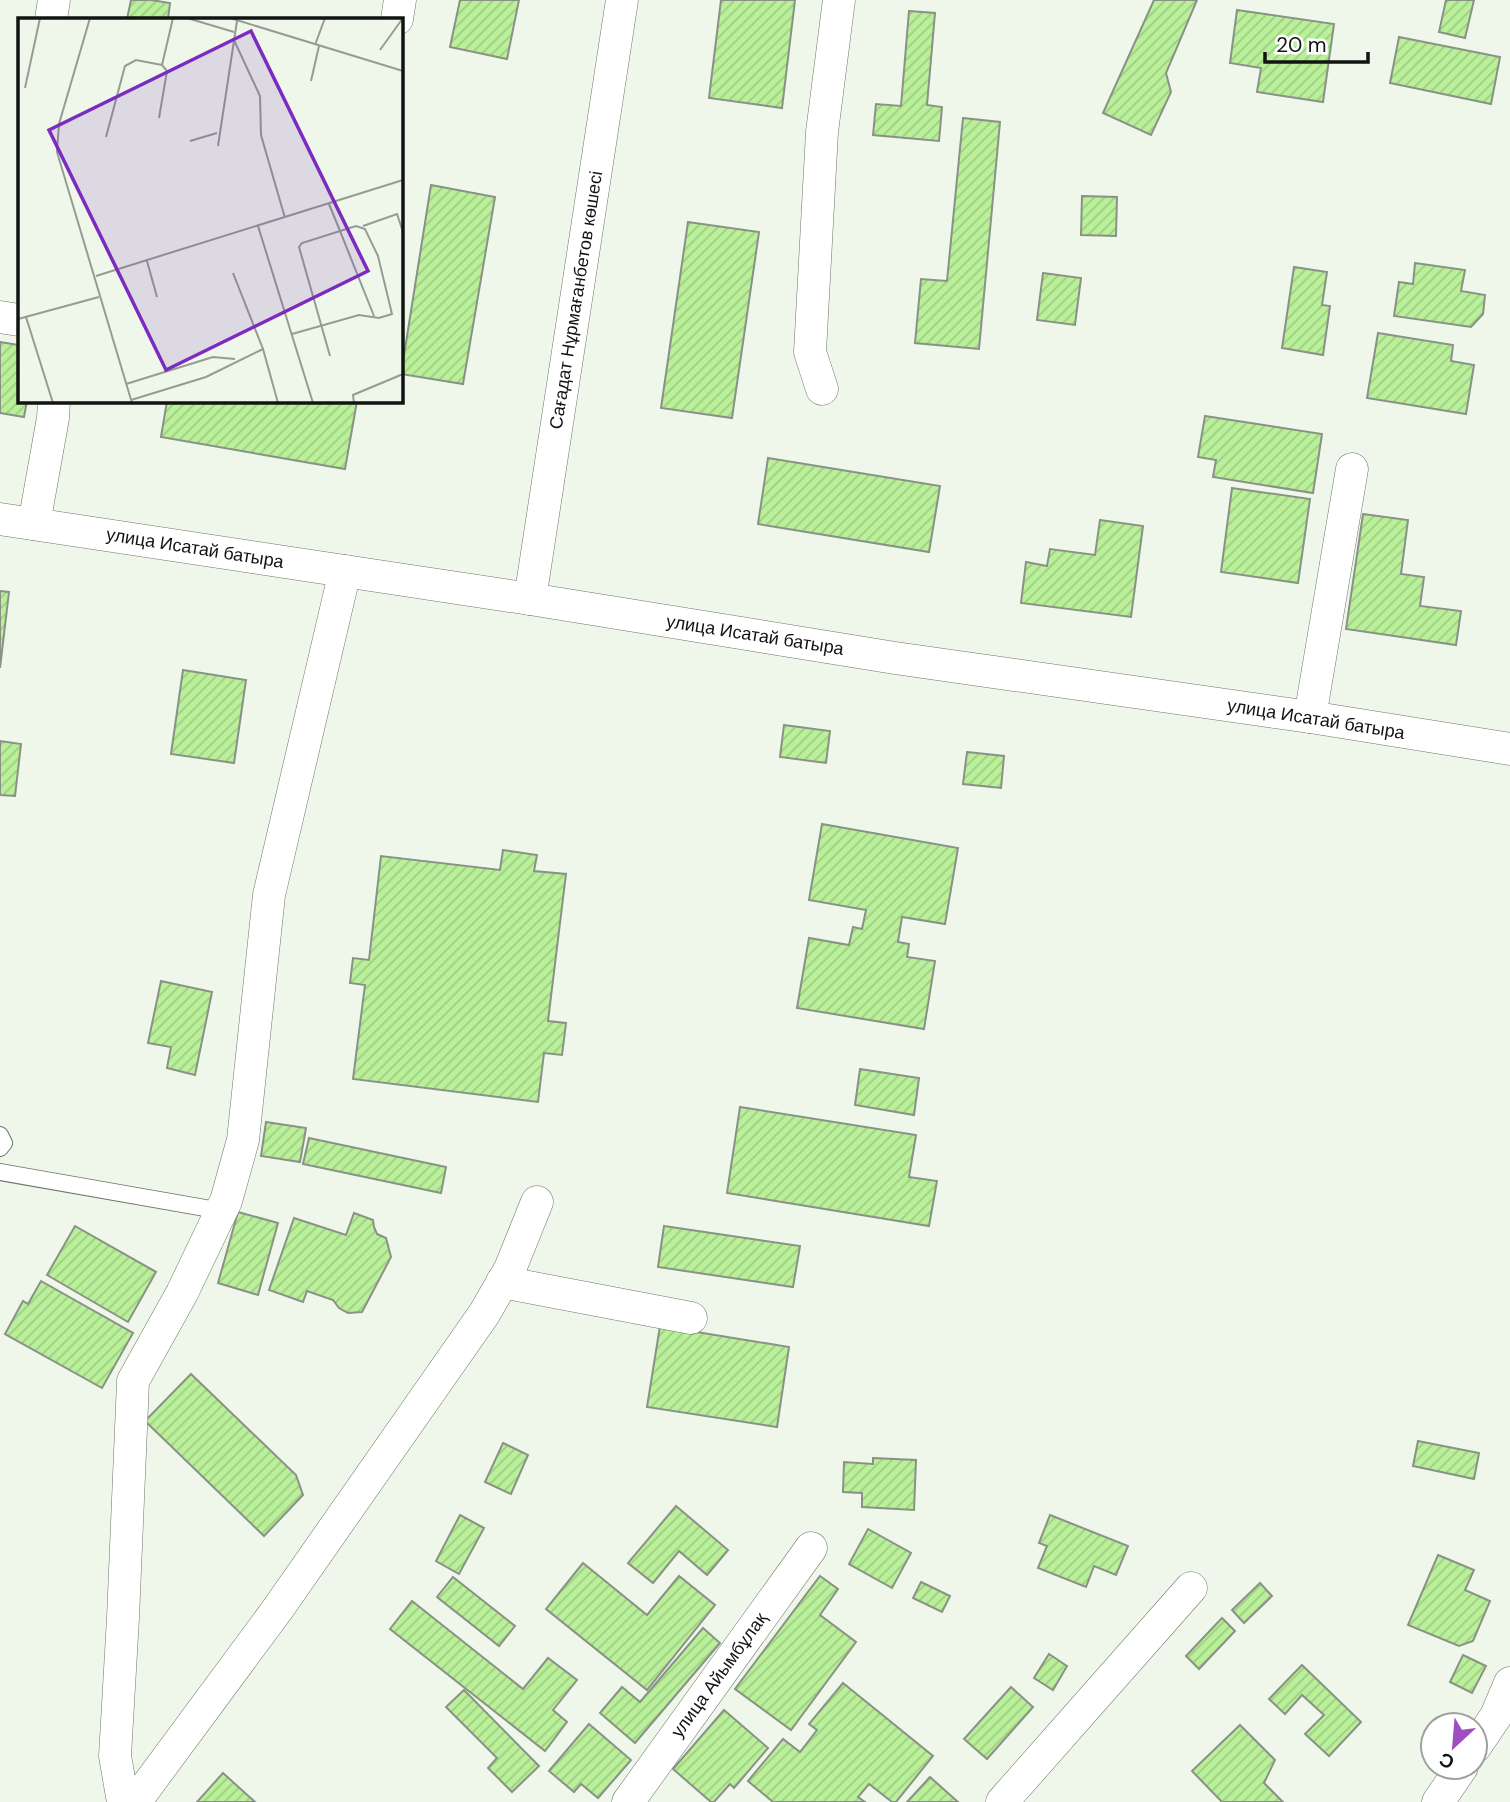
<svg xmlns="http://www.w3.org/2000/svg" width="1510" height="1802" font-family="'DM Sans',sans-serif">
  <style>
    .building { fill: url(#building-hatch); stroke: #8a9286; stroke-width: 2 }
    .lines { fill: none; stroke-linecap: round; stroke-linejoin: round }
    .service-casing { stroke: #6d7469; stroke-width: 18 }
    .minor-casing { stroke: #6d7469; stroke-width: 33 }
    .service { stroke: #fff; stroke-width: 16 }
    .minor { stroke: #fff; stroke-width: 32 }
    .labels { text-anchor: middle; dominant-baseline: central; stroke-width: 7; stroke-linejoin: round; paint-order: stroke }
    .street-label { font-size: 18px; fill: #111410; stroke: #fff }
    .inset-road { fill: none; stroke: #969c93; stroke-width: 2 }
    .view { fill: #7b2cbf; fill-opacity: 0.15; stroke: #7b2cbf; stroke-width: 3.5 }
    .inset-edge { fill: none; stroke: #111410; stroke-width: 3.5 }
  </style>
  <defs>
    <pattern id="building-hatch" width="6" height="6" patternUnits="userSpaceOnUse" patternTransform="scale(1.75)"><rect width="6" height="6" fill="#b9f099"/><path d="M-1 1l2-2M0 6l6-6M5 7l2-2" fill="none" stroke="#9ecd83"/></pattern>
  </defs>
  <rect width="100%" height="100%" fill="#eff7ea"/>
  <g class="building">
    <path d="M 131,0 L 151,0 L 170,3 L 168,19 L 127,19 Z"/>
    <path d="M 460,0 L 519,0 L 507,59 L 450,47 Z"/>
    <path d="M 721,0 L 795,0 L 782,108 L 709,98 Z"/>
    <path d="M 1154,0 L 1197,0 L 1166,73 L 1171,92 L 1151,135 L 1103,113 Z"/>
    <path d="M 1446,0 L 1474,0 L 1465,38 L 1439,32 Z"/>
    <path d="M 1237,10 L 1334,24 L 1323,102 L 1257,92 L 1261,68 L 1230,63 Z"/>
    <path d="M 909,11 L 935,13 L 927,105 L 942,107 L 939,141 L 873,135 L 876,104 L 901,106 Z"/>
    <path d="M 1399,37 L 1500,57 L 1491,104 L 1390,83 Z"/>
    <path d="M 963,118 L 1000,122 L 979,349 L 915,343 L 921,279 L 947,281 Z"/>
    <path d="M 431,185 L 495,197 L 463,384 L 401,374 Z"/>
    <path d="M 1082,196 L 1117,197 L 1116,236 L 1081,235 Z"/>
    <path d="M 688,222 L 759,232 L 732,418 L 661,408 Z"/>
    <path d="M 1415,263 L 1465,270 L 1461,291 L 1485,295 L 1483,314 L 1471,327 L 1394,316 L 1399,282 L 1413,284 Z"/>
    <path d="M 1294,267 L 1327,272 L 1322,305 L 1330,306 L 1323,355 L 1282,348 Z"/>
    <path d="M 1043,273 L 1081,278 L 1075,325 L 1037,320 Z"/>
    <path d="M 1378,333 L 1453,345 L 1451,361 L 1474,365 L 1466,414 L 1367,398 Z"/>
    <path d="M 0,342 L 19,345 L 19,401 L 27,401 L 24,417 L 0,413 Z"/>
    <path d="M 167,401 L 357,401 L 345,469 L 161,437 Z"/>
    <path d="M 1205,416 L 1322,434 L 1313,493 L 1213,477 L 1216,460 L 1198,457 Z"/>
    <path d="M 768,458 L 940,486 L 929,552 L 758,524 Z"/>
    <path d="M 1232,488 L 1310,499 L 1298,583 L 1221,572 Z"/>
    <path d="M 1363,514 L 1408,520 L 1401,574 L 1424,577 L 1420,606 L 1461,611 L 1456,645 L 1346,629 Z"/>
    <path d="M 1100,520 L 1143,526 L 1131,617 L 1021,603 L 1026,562 L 1047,566 L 1050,549 L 1095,555 Z"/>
    <path d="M 0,591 L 9,592 L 0,668 Z"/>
    <path d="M 183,670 L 246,680 L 234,763 L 171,754 Z"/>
    <path d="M 784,725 L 830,731 L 826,763 L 780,757 Z"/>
    <path d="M 0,741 L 21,744 L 15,796 L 0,795 Z"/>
    <path d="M 967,752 L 1004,756 L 1001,788 L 963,784 Z"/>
    <path d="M 822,824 L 958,848 L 945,924 L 902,917 L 898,942 L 909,944 L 907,957 L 935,961 L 924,1029 L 797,1008 L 809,938 L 849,945 L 853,927 L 862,929 L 866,910 L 809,900 Z"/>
    <path d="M 503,850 L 537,855 L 534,871 L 566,874 L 548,1021 L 566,1023 L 562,1055 L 544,1053 L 538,1102 L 353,1079 L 365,985 L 350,983 L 353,958 L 369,960 L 381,856 L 500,870 Z"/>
    <path d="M 161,981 L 212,992 L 195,1075 L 167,1068 L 171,1047 L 148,1043 Z"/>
    <path d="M 860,1069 L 919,1078 L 914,1115 L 855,1105 Z"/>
    <path d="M 740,1107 L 916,1135 L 909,1177 L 937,1181 L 929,1226 L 727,1193 Z"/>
    <path d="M 266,1122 L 306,1128 L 300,1162 L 261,1156 Z"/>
    <path d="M 309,1138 L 446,1167 L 441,1193 L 303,1164 Z"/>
    <path d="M 238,1212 L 278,1223 L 258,1295 L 218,1283 Z"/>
    <path d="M 354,1213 L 373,1220 L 374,1227 L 377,1234 L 386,1238 L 391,1257 L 362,1312 L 348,1313 L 339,1308 L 333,1300 L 307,1291 L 303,1302 L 269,1290 L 294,1218 L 346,1235 Z"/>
    <path d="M 75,1226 L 156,1272 L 128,1322 L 47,1275 Z"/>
    <path d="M 664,1226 L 800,1246 L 793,1287 L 658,1267 Z"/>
    <path d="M 41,1281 L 133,1333 L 102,1388 L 5,1334 L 23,1301 L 28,1304 Z"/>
    <path d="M 660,1326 L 789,1347 L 777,1427 L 647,1407 Z"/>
    <path d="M 191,1374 L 296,1475 L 303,1495 L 264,1536 L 145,1421 Z"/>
    <path d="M 1418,1441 L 1479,1453 L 1474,1479 L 1413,1466 Z"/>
    <path d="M 503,1443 L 528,1455 L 511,1494 L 485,1482 Z"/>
    <path d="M 873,1458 L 916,1460 L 914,1510 L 862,1507 L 862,1493 L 843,1492 L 844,1462 L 873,1464 Z"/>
    <path d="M 676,1506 L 728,1550 L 707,1575 L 679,1551 L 653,1583 L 628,1563 Z"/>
    <path d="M 460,1515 L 484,1528 L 459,1574 L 436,1561 Z"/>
    <path d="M 1050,1515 L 1128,1546 L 1116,1575 L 1094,1566 L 1086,1587 L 1038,1568 L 1047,1546 L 1039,1543 Z"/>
    <path d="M 868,1529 L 911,1553 L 892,1588 L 849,1564 Z"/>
    <path d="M 1438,1555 L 1474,1570 L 1465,1590 L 1490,1601 L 1473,1641 L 1459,1646 L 1408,1625 Z"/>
    <path d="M 583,1563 L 647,1615 L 679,1576 L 715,1605 L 647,1690 L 546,1609 Z"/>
    <path d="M 820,1576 L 838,1589 L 820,1615 L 856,1642 L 791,1730 L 735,1689 Z"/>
    <path d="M 453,1577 L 515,1626 L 499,1646 L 437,1597 Z"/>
    <path d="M 921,1582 L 950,1596 L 942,1612 L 913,1598 Z"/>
    <path d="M 1260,1583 L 1272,1596 L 1244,1623 L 1232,1610 Z"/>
    <path d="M 412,1601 L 523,1689 L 548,1658 L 577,1680 L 553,1710 L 567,1722 L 545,1751 L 390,1629 Z"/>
    <path d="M 1222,1618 L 1235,1631 L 1199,1669 L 1186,1656 Z"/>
    <path d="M 703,1628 L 720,1643 L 635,1743 L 600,1713 L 622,1687 L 640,1702 Z"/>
    <path d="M 1049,1654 L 1067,1666 L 1053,1690 L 1034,1678 Z"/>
    <path d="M 1463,1655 L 1486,1666 L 1472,1693 L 1450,1682 Z"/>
    <path d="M 1302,1665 L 1361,1722 L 1329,1756 L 1305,1734 L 1324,1715 L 1302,1695 L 1285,1714 L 1269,1699 Z"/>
    <path d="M 843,1683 L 933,1756 L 896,1802 L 892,1802 L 869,1784 L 858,1797 L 865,1802 L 773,1802 L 748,1781 L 783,1739 L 800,1752 L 817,1730 L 809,1724 Z"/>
    <path d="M 1011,1687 L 1033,1707 L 987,1759 L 964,1739 Z"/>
    <path d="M 464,1690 L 539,1766 L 512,1792 L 488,1768 L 497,1758 L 446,1707 Z"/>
    <path d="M 724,1710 L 768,1748 L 734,1788 L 730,1784 L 714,1802 L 711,1802 L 673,1769 Z"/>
    <path d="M 589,1724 L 631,1760 L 598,1798 L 581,1784 L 574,1792 L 549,1771 Z"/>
    <path d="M 1240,1725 L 1275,1760 L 1264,1783 L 1283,1802 L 1222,1802 L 1192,1771 Z"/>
    <path d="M 223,1773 L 255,1802 L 197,1802 Z"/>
    <path d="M 930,1777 L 958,1802 L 907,1802 Z"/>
  </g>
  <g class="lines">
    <defs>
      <g id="service">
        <path d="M 0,1135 L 4,1143 L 0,1148"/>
        <path d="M 0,1172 L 222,1211"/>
      </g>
      <g id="minor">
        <path d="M 51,19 L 54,0"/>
        <path d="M 397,19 L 400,0"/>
        <path d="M 0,317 L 19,320"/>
        <path d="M 822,389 L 810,352 L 822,132 L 839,0"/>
        <path d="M 0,519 L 530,599 L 895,658 L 1310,717 L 1510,749"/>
        <path d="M 34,524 L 53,418 L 54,401"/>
        <path d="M 530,599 L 622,0"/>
        <path d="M 1310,717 L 1352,469"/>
        <path d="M 502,1282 L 691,1318"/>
        <path d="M 1475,1747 L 1496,1716 L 1510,1683"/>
        <path d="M 123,1802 L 115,1756 L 123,1618 L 133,1381 L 182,1293 L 226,1201 L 243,1140 L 269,895 L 345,571"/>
        <path d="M 135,1802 L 277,1610 L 484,1314 L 510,1269 L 537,1202"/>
        <path d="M 628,1802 L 811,1548"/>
        <path d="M 1002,1802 L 1191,1588"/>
        <path d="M 1438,1802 L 1462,1767"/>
      </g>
    </defs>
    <use href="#service" class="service-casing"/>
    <use href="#minor" class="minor-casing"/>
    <use href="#service" class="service"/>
    <use href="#minor" class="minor"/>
  </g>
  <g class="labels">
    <g class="street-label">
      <text transform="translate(576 300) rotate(-81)">Сағадат Нұрмағанбетов көшесі</text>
      <text transform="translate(195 548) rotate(9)">улица Исатай батыра</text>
      <text transform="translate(755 635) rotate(9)">улица Исатай батыра</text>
      <text transform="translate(1316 719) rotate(9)">улица Исатай батыра</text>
      <text transform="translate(719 1675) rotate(-54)">улица Айымбұлақ</text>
    </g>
  </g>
  <g transform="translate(18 18)">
    <rect width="385" height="385" fill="#eff7ea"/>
    <path class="inset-road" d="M 72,0 L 41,106 L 39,134 L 114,385M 169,0 L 216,14M 212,0 L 385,53M 215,20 L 242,78 L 243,117 L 267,200M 297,27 L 307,0M 362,32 L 385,0M 293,63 L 301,28M 7,70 L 22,0M 141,100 L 149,53 L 144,47 L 155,0M 88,119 L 107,48 L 118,42 L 144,47M 172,123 L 199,115M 200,128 L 219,3M 240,208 L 295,385M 345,208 L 379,196 L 385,214M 129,243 L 139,279M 215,255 L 245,331M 78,258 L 385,162M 8,299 L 35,385M 0,301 L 81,279M 274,316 L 341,297 L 361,300 L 374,296 L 360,238 L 347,211 L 338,208 L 322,213 L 311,186M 312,338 L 281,229 L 284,225 L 322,213 L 356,298M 108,366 L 195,339 L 217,341M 113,382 L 188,359 L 245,331 L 260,385M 336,385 L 335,377 L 385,356"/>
    <path class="view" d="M 233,13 L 350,253 L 148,352 L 31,112 Z"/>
    <rect width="385" height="385" class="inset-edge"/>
  </g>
  <g transform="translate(1454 1746) rotate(206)"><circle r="33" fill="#ffffff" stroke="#a0a19f" stroke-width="2"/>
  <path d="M0-5L12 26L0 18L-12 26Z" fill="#9e4fbf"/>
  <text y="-10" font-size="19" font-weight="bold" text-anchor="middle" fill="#111410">С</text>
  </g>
  <path d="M1265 52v10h103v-10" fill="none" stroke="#111410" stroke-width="3.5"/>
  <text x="1276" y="52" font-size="21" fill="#111410" stroke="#ffffff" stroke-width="5" paint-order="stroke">20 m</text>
</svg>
